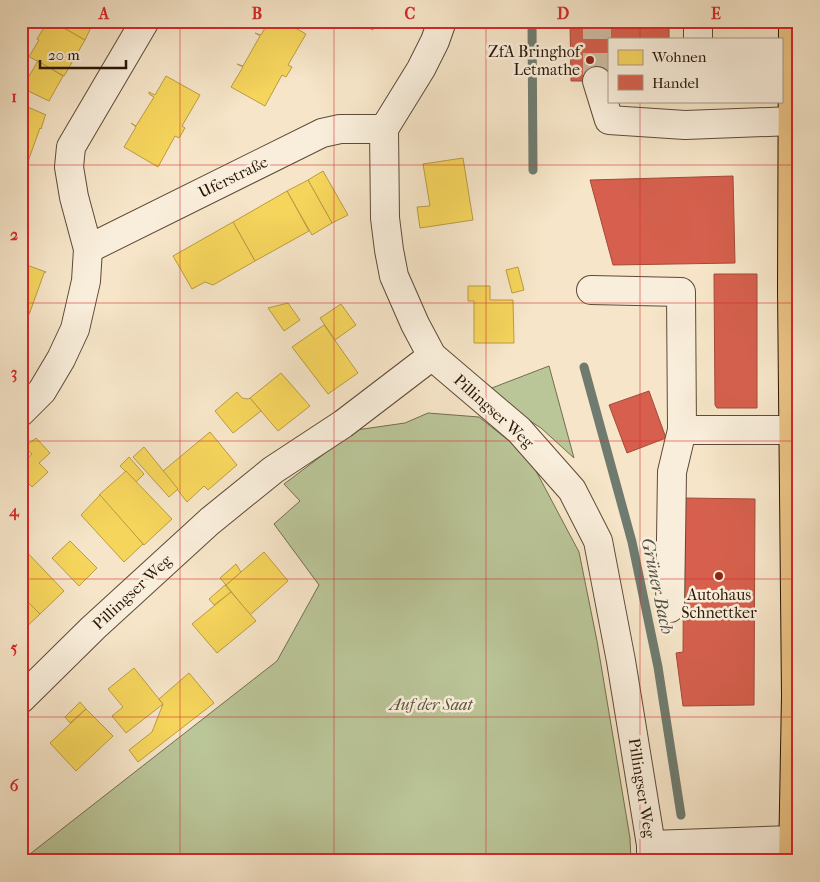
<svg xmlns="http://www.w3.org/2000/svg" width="820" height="882" font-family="'IM FELL French Canon',serif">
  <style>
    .green { fill: #bac598; stroke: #726e50 }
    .homes { fill: #f6d55c; stroke: #b99c42 }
    .shops { fill: #d6604d; stroke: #a34a38 }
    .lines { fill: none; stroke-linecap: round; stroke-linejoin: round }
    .stream { stroke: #6f7b6f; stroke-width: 9 }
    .minor-tunnel { stroke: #cdbca1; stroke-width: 28; stroke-dasharray: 28 14; stroke-linecap: butt }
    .minor-casing { stroke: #5e4a37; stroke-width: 30 }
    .major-casing { stroke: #2b1607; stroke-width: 30 }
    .minor { stroke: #f9eedb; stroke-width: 28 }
    .major { stroke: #ebc284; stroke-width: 28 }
    .grid { fill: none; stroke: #d62828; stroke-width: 1; stroke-opacity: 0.55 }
    .poi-dot { fill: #8f2418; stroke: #f9eedb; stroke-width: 2 }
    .labels { text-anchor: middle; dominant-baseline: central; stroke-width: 5; stroke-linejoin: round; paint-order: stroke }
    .poi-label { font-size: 16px; fill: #2b1607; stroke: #f9eedb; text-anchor: end }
    .street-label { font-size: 16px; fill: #2b1607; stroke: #f9eedb }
    .park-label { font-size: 16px; font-style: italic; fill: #5d533a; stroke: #f9eedb }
    .water-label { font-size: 18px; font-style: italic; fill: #535144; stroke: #f9eedb }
    .neatline { fill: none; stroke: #d62828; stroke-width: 2 }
    .grid-label { font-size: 16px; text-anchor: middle; font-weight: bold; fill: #d62828 }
  </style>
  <rect width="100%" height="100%" fill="#f6e5c8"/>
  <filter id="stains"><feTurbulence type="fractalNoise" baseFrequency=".004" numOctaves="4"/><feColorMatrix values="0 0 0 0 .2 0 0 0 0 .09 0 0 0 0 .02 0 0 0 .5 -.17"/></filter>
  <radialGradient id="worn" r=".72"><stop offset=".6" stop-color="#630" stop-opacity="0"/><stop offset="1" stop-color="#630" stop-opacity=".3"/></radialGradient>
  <g class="green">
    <path d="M 549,366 L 574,458 L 541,428 L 484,391 Z"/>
    <path d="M 428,413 L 479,417 L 528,456 L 579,552 L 597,641 L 630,838 L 631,861 L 21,861 L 277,661 L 319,585 L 274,524 L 300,501 L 284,484 L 356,430 L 405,423 Z"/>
  </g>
  <g class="homes">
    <path d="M 48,21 L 52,21 L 85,40 L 64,76 L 28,56 L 30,55 L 39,40 L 37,39 Z"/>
    <path d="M 52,21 L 94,21 L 85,40 Z"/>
    <path d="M 269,21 L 283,21 L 306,34 L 288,65 L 292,67 L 286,77 L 282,75 L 265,106 L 231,87 L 243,67 L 237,64 L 243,66 L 260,36 L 255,33 L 261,35 Z"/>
    <path d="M 352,21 L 376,21 L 373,30 Z"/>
    <path d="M 38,61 L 63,76 L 49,101 L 22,88 Z"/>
    <path d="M 166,76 L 200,95 L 182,126 L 185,128 L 179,138 L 175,136 L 158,167 L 124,147 L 136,127 L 131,123 L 136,126 L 154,97 L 149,94 L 149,92 L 155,95 Z"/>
    <path d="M 21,104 L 46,115 L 45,116 L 41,129 L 40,128 L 26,167 L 21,165 Z"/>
    <path d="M 463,158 L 473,220 L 420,228 L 417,207 L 430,206 L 423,164 Z"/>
    <path d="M 21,165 L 26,167 L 21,178 Z"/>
    <path d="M 323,171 L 348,215 L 332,223 L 308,180 Z"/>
    <path d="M 308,180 L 332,223 L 312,235 L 287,191 Z"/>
    <path d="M 287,191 L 309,231 L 255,261 L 233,222 Z"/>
    <path d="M 233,222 L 255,261 L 213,285 L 205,282 L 192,289 L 173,256 Z"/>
    <path d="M 21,263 L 46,272 L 44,273 L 30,312 L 21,309 Z"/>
    <path d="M 518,267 L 524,290 L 512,293 L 506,270 Z"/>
    <path d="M 468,286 L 490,286 L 490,300 L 513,300 L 514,343 L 474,343 L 474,301 L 468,301 Z"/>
    <path d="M 288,303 L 300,320 L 284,331 L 268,308 Z"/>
    <path d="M 341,304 L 356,325 L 335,340 L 320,318 Z"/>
    <path d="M 21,309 L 30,312 L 21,331 Z"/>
    <path d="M 324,325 L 358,373 L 328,394 L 292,347 Z"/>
    <path d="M 281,373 L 310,406 L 278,431 L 250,398 Z"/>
    <path d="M 237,392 L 242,398 L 248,399 L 250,398 L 261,411 L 233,433 L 215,411 Z"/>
    <path d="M 210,432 L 237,465 L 208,490 L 204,486 L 187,502 L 163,471 Z"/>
    <path d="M 36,438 L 50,453 L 39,463 L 48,472 L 32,487 L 21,476 L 21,464 L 32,454 L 24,447 Z"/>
    <path d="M 144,447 L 178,489 L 169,497 L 133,457 Z"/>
    <path d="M 129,457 L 144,474 L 136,482 L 120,466 Z"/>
    <path d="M 126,471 L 172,519 L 144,545 L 99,495 Z"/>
    <path d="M 100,495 L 144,545 L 143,544 L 124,562 L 81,515 Z"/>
    <path d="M 70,541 L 97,568 L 79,586 L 52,558 Z"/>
    <path d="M 21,546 L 64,591 L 40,614 L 21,595 Z"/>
    <path d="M 264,552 L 288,581 L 250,615 L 226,585 Z"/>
    <path d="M 236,564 L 241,572 L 226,585 L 220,578 Z"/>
    <path d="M 225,585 L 231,592 L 214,605 L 209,599 Z"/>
    <path d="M 231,592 L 256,621 L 217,653 L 192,624 Z"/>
    <path d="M 21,595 L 40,614 L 21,632 Z"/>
    <path d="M 134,668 L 163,704 L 126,733 L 112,716 L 123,707 L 108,689 Z"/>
    <path d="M 189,673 L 214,703 L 138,762 L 129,750 L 152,732 L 163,704 L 159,699 Z"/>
    <path d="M 80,702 L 86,709 L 70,723 L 65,717 Z"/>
    <path d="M 86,709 L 113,736 L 76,771 L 50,743 Z"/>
  </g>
  <g class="shops">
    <path d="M 570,21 L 669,21 L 669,39 L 609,39 L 609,81 L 571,81 Z"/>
    <path d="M 733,176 L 735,263 L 613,265 L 590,180 Z"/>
    <path d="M 714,274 L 757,274 L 757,408 L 717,408 L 715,405 Z"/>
    <path d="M 649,391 L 666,438 L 627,453 L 609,405 Z"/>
    <path d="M 684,498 L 755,499 L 754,705 L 683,706 L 676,653 L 683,652 Z"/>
  </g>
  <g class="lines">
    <g class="stream">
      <path d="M 532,21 L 533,170"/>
      <path d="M 584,367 L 632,542 L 658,667 L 681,815"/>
    </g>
    <path class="minor-tunnel" d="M 597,81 L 597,21"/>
    <defs>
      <g id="minor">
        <path d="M 442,21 L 435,41 L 421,69 L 384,129 L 385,218 L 389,250 L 394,276 L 415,324 L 432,356 L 519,430 L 572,490 L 598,541 L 621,661 L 651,845 L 651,861"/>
        <path d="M 698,39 L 698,21"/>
        <path d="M 597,81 L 609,120 L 685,125 L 793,121"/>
        <path d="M 88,249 L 322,133 L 340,129 L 384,129"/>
        <path d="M 591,290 L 681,292 L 682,430 L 793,430"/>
        <path d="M 21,412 L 42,391 L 61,359 L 75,329 L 86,281 L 88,249 L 74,197 L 69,167 L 71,147 L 145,21"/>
        <path d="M 670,608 L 672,472 L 682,430"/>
        <path d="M 21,699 L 93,628 L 210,521 L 273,470 L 343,424 L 432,356"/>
        <path d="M 651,845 L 793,840"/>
      </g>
      <path id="major" d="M 793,861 L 796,696 L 792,289 L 793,21"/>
    </defs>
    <use href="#minor" class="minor-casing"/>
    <use href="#major" class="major-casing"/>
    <use href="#minor" class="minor"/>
    <use href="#major" class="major"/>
  </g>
  <path class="grid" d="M 180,21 L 180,861M 334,21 L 334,861M 486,21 L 486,861M 640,21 L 640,39M 640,101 L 640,861M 21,165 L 799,165M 21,303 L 799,303M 21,441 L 799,441M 21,579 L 799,579M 21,717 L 799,717"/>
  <g class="poi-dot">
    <circle cx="590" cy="60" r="5"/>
    <circle cx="719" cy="576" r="5"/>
  </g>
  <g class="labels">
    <g class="poi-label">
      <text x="580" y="51">ZfA Bringhof<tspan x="580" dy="18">Letmathe</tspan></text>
      <text x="719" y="594" text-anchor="middle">Autohaus<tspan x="719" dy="18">Schnettker</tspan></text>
    </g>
    <g class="street-label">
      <text transform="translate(233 177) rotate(-26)">Uferstraße</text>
      <text transform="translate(494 411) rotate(42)">Pillingser Weg</text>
      <text transform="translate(132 592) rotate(-43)">Pillingser Weg</text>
      <text transform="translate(642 788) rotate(81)">Pillingser Weg</text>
    </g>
    <g class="park-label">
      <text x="431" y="704">Auf der Saat</text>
    </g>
    <g class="water-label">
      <text transform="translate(657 586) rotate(78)">Grüner Bach</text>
    </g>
  </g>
  <rect width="820" height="882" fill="none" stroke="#f6e5c8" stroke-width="55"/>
  <rect x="608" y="38" width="175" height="65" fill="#f9eedb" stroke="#a79886"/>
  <rect x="618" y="50" width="25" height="15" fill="#f6d55c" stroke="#a79886"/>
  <text x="652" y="62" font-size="15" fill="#2b1607">Wohnen</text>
  <rect x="618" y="75" width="25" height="15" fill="#d6604d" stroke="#a79886"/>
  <text x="652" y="88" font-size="15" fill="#2b1607">Handel</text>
  <path d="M40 60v8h86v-8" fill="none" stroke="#2b1607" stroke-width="2.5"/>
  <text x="48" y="60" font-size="15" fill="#2b1607" stroke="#f9eedb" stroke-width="4" paint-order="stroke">20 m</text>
  <rect x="28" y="28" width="764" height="826" class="neatline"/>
  <g class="grid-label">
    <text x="104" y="19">A</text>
    <text x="257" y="19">B</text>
    <text x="410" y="19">C</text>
    <text x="563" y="19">D</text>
    <text x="716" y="19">E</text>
    <text x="14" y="102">1</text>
    <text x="14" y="240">2</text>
    <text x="14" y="378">3</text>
    <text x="14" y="516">4</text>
    <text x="14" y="653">5</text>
    <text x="14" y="791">6</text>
  </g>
  <rect width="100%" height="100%" filter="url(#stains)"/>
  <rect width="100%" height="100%" fill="url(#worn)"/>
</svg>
